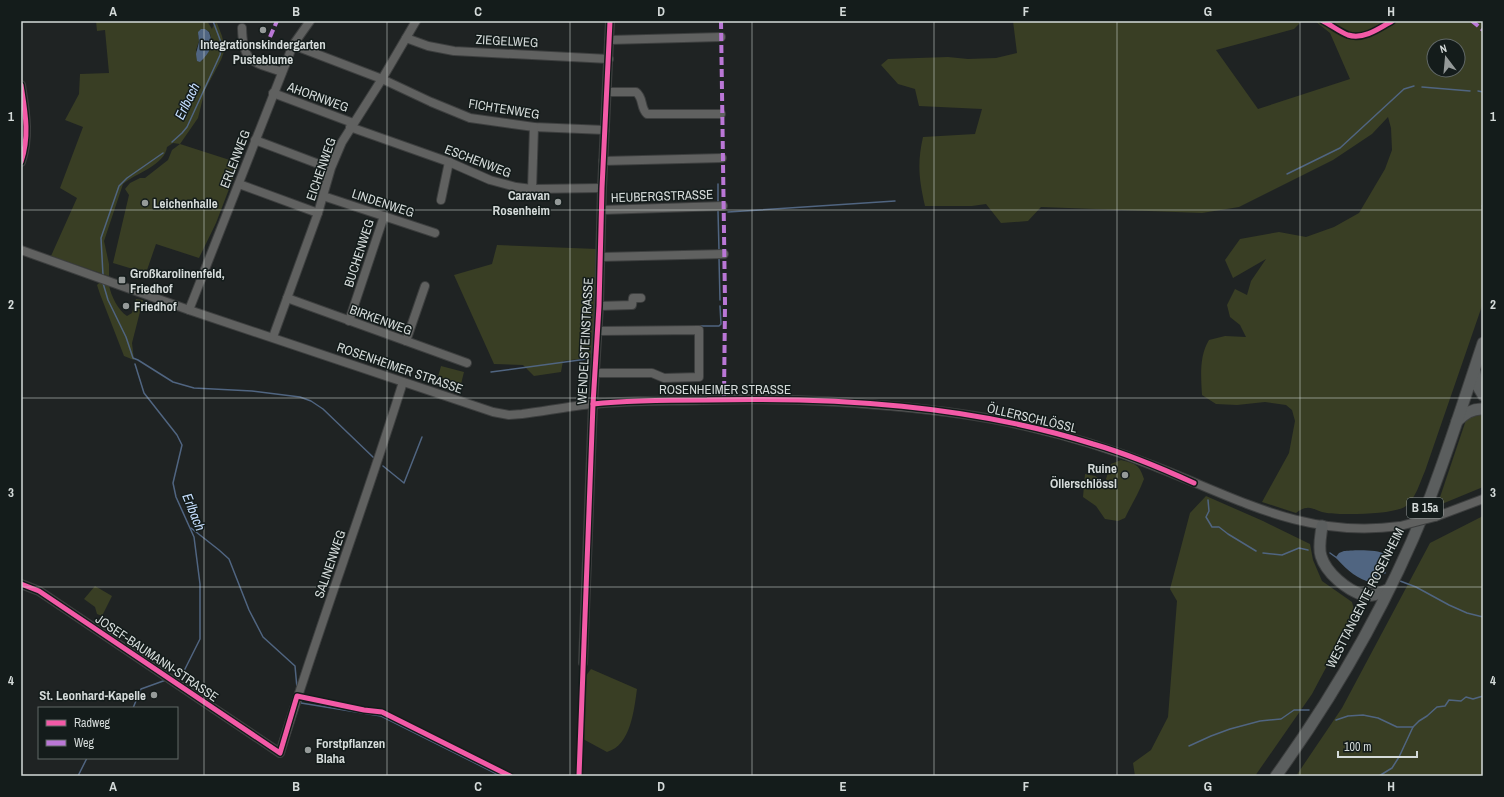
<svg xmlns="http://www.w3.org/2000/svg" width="1504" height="797" font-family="'Archivo Narrow',sans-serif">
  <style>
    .green { fill: #393e24; fill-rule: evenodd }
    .water { fill: #506581 }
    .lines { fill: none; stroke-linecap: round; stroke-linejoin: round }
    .stream { stroke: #506581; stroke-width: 1.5 }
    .minor-casing { stroke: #3d3f3f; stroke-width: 10 }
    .highway-casing { stroke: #3d3f3f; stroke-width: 13 }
    .minor { stroke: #606160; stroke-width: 8 }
    .highway { stroke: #5b5e5e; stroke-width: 11 }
    .minor-bridge-casing { stroke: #3d3f3f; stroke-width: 10; stroke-linecap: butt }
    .minor-bridge { stroke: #606160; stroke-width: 8 }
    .quiet { stroke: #ba77d6; stroke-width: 4; stroke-dasharray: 8 4; stroke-linecap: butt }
    .cycleway-casing { stroke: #141c1b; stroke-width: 8 }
    .cycleway { stroke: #f35aa7; stroke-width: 5 }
    .grid { fill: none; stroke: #d4dad9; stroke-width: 1; stroke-opacity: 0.55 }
    .poi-dot { fill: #959a99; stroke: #141c1b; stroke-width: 1.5 }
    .labels { text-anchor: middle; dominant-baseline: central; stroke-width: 3; stroke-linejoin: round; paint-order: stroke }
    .shield { fill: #141c1b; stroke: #9aa1a0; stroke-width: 1 }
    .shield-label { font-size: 12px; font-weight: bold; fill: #d4dad9 }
    .street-label { font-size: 13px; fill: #d4dad9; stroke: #141c1b }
    .poi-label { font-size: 13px; font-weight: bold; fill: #d4dad9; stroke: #141c1b; text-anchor: start }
    .water-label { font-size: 14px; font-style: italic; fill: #c4ddfd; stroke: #141c1b }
    .neatline { fill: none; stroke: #d4dad9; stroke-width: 1.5 }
    .grid-label { font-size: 13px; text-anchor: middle; font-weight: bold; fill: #d4dad9 }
  </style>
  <rect width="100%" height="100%" fill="#1f2323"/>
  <g class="green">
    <path d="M 96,21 L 207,21 L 212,29 L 214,24 L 217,23 L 222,36 L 225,49 L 221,60 L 205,90 L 198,118 L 180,144 L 239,163 L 216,223 L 199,258 L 156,244 L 146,273 L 113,263 L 129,195 L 125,189 L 130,183 L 140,178 L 145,178 L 168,160 L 172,150 L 180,144 L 173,143 L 167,147 C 165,165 136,173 123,184 L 104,241 L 109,264 L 109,276 L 51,256 L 77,198 L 60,188 L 83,127 L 65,120 L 79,94 L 80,74 L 109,73 L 105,30 L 97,31 ZM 209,31 C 215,46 209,50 202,61 L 196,50 L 199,41 L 198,35 Z"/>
    <path d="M 1013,21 L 1302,21 L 1294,29 L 1216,50 L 1258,109 L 1350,79 L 1330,33 L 1315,21 L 1483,21 L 1483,303 L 1425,471 C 1420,482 1416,498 1406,506 C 1394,515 1342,515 1327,513 C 1313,511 1310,502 1296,513 L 1262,502 L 1289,453 L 1295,421 L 1292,410 L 1286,405 L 1265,402 L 1237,405 L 1216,404 L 1202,395 C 1201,377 1199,356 1209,340 L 1225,336 L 1246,337 L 1240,325 L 1230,317 L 1227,305 L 1235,289 L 1247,295 L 1251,281 L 1266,259 L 1233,278 L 1225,260 L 1240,239 L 1279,232 L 1306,237 L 1334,227 L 1359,213 L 1385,169 L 1392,150 L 1391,128 L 1388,117 L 1372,134 L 1333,160 L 1239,207 L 1202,213 L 1041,207 L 1028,221 L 1001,223 L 986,204 L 972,206 L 925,206 C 919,179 917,164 923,137 L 975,134 L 982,109 L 919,106 L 915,89 L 898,84 L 881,65 L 888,59 L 948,57 L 968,59 L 996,58 L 1017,53 ZM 1434,46 L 1458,46 L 1458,70 L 1434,70 Z"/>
    <path d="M 497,245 L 597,249 L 594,357 L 563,361 L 561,372 L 534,376 L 523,365 L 494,364 L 454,275 L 492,264 Z"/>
    <path d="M 100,282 L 109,285 C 111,296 118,310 127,316 L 132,313 L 136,299 L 143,300 L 132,343 L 134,360 L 124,356 L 100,294 L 97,285 Z"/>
    <path d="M 441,366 L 464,372 L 461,384 L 438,377 Z"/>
    <path d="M 1483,413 L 1483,487 L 1437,506 L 1466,420 L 1473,414 Z"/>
    <path d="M 1121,460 C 1136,464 1139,464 1144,479 C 1139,493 1131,505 1125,518 L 1118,521 L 1105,519 L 1096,506 L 1083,497 L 1085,474 L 1095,476 L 1105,482 L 1111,464 Z"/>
    <path d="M 1206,496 L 1263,521 L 1310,544 L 1313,560 L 1322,581 L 1352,602 L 1355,613 L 1312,694 L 1255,776 L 1135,776 L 1133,763 L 1151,750 L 1168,717 L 1177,601 L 1170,589 L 1190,513 Z"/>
    <path d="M 1483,516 L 1483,776 L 1296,776 L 1342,708 L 1430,543 Z"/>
    <path d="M 95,586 L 112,596 L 102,616 L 97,614 L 95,607 L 84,599 Z"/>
    <path d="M 591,669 L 637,689 C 634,710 631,745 607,752 L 583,739 L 585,677 Z"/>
  </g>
  <g class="water">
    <path d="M 201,29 L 205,29 L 209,32 C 214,45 210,53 200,62 L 197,61 L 196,54 L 199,42 L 198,32 Z"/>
    <path d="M 1344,551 C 1351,550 1379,549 1384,554 C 1386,556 1387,560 1386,563 C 1385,567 1382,570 1379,573 C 1376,577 1377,580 1373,583 C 1357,579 1348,571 1337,559 L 1336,557 L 1339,553 Z"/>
  </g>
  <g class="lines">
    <g class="stream">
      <path d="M 1422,87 L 1470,91"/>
      <path d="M 1478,91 L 1483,92"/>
      <path d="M 172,142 L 182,133 L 187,127 L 220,55 L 222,45 L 213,21"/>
      <path d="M 1287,174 L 1340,148 L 1404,89 L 1414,86"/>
      <path d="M 718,184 L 718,202"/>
      <path d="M 1482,206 L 1483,206"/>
      <path d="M 718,211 L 719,250"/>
      <path d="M 728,212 L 895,201"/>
      <path d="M 719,258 L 720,300"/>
      <path d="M 103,275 L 101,238 L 119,186 L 127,178 L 163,153"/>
      <path d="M 103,283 L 108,300 L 126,337 L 133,358 L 138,360 L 173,382 L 194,388 L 252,391 L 300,397 L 311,401 L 323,409 L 374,458"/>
      <path d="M 700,326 L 719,326 L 721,324 L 720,306"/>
      <path d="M 592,356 L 593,341"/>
      <path d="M 135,364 L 144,393 L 177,435 L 182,445 L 173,483 L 176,497 L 194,537 L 200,584 L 200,639 L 184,671 L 177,676"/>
      <path d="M 491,372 L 587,359"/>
      <path d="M 383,466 L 404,483 L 422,437"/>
      <path d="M 1208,500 L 1209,511 L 1206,517 L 1212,527 L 1219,527 L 1228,534 L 1256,551"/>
      <path d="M 191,528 L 219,550 L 229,559 L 249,610 L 263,637 L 295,666 L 297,688"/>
      <path d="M 1263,553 L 1282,555 L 1299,548 L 1308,550"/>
      <path d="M 1330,553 L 1337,558"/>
      <path d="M 1380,570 L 1385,573"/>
      <path d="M 1400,581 L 1416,587 L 1449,605 L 1467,613 L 1483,617"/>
      <path d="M 301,700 L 301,703 L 381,716 L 501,776"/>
      <path d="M 133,708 L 141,689 L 166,680"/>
      <path d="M 1336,720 L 1348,716 L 1363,715 L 1378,718 L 1397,727 L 1413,727"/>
      <path d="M 1189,746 L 1211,736 L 1230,729 L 1260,721 L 1281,719 L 1294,710 L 1309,710"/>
      <path d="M 78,776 L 87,758"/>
      <path d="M 1379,776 L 1392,768 L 1399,757 L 1413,727 L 1419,721 L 1427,716 L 1437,707 L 1445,706 L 1449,700 L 1461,701 L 1466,697 L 1473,699 L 1483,696"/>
    </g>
    <defs>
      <g id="minor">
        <path d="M 242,28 C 243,64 252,61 282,72"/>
        <path d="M 406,38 L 428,46 L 454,51 L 609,59"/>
        <path d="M 609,40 L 721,37"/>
        <path d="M 293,45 L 382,79 L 431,102 L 470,118 L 534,127 L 605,130"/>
        <path d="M 21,85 C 25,111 30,136 21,162"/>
        <path d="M 607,92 L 636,92 C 644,98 640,108 647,114 L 721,114"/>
        <path d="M 273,93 L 353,123"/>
        <path d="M 350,127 L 449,162 L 490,180 L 516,187 L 532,189 L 602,188"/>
        <path d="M 255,140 L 316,163"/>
        <path d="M 603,161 L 722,158"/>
        <path d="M 239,184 L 318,213"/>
        <path d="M 532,189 L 534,127"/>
        <path d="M 323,196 L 435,233"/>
        <path d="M 441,200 L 449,162"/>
        <path d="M 602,210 L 723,206"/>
        <path d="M 21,250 L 189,310 L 493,412 L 509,415 L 522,414 C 546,411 570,406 594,404 C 629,400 666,401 702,400 C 765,398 828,400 891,406 C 936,410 981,415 1025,426 C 1069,436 1112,449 1154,466 C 1239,499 1305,539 1400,526"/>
        <path d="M 601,257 L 724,254"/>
        <path d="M 287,298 L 467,363"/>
        <path d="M 599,306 L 632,305 L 633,298 L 641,298"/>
        <path d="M 189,310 L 293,45 L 310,21"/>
        <path d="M 349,321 L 384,216"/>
        <path d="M 273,337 L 318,213 L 331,168 L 342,142 L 382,79 L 416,21"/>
        <path d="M 406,341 L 425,286"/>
        <path d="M 595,373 L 652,373 L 664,378 L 699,377 L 699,330 L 598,331"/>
        <path d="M 1435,517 L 1483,499"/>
        <path d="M 21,584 L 39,591 L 280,753 C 318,629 364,507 403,382"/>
        <path d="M 583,663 L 593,404 L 599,306 L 602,188 L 610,21"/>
      </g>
      <g id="highway">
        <path d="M 1475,372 L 1477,385 L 1483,395"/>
        <path d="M 1457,421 C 1464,414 1472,408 1483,409"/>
        <path d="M 1322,526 C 1321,535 1318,547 1321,556 C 1326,573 1347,590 1363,595 C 1372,597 1380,593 1387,590"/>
        <path d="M 1276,776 C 1338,690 1392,595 1431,495 C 1450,445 1466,394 1483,343"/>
      </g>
    </defs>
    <use href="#minor" class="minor-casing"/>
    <use href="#highway" class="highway-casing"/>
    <use href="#minor" class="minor"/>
    <use href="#highway" class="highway"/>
    <defs>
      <path id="minor-bridge" d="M 1400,526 L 1435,517"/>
    </defs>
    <use href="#minor-bridge" class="minor-bridge-casing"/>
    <use href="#minor-bridge" class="minor-bridge"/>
    <g class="quiet">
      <path d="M 721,21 L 725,303 L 724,399"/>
      <path d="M 1472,21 L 1483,30"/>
      <path d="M 270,37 L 277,21"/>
    </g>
    <defs>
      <g id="cycleway">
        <path d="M 1323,21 C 1331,25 1340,32 1348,35 C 1364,40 1380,28 1392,21"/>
        <path d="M 21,85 C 25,111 30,136 21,162"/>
        <path d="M 593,404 C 631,400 669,400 707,400 C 836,397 969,405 1093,444 C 1128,454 1161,468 1194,483"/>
        <path d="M 21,584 L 39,591 L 280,753 L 297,696 L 364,710 L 382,712 L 510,776"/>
        <path d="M 579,776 L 593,404 L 599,306 L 602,188 L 610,21"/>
      </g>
    </defs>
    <use href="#cycleway" class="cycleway-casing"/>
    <use href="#cycleway" class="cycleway"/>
  </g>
  <path class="grid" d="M 204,21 L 204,776M 387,21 L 387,776M 570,21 L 570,776M 752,21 L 752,776M 934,21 L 934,776M 1117,21 L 1117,776M 1300,21 L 1300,776M 21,210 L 1483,210M 21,398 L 1483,398M 21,587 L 1483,587"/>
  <g class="poi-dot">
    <circle cx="263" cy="30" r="4"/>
    <circle cx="558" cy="202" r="4"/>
    <circle cx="145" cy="203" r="4"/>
    <rect x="118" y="276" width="8" height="8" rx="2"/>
    <circle cx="126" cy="306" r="4"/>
    <circle cx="1125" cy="475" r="4"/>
    <circle cx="154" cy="695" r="4"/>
    <circle cx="308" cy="750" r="4"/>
  </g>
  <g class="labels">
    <rect class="shield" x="1407" y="498" width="36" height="20" rx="3"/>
    <g class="shield-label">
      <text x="1425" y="508">B 15a</text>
    </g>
    <g class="street-label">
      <text transform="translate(507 41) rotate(3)">ZIEGELWEG</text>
      <text transform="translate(318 97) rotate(20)">AHORNWEG</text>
      <text transform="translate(504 109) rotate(9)">FICHTENWEG</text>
      <text transform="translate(235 159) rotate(-69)">ERLENWEG</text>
      <text transform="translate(478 161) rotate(21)">ESCHENWEG</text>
      <text transform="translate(321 169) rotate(-71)">EICHENWEG</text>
      <text transform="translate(662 196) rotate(-2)">HEUBERGSTRASSE</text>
      <text transform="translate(383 203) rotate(18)">LINDENWEG</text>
      <text transform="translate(359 253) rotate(-72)">BUCHENWEG</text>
      <text transform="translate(381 320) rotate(20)">BIRKENWEG</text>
      <text transform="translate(585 341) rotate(-87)">WENDELSTEINSTRASSE</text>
      <text transform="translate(400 368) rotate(19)">ROSENHEIMER STRASSE</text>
      <text x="725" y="389">ROSENHEIMER STRASSE</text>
      <text transform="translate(1032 418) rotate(13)">ÖLLERSCHLÖSSL</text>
      <text transform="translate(330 564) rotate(-71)">SALINENWEG</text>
      <text transform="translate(1365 598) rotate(-63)">WESTTANGENTE ROSENHEIM</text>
      <text transform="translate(157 658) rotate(34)">JOSEF-BAUMANN-STRASSE</text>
    </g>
    <g class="poi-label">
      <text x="263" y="44" text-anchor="middle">Integrationskindergarten<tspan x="263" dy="15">Pusteblume</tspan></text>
      <text x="550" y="195" text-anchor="end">Caravan<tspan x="550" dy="15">Rosenheim</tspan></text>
      <text x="153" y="203">Leichenhalle</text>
      <text x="130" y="273">Großkarolinenfeld,<tspan x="130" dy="15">Friedhof</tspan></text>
      <text x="134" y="306">Friedhof</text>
      <text x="1117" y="468" text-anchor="end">Ruine<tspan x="1117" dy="15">Öllerschlössl</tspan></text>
      <text x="146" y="695" text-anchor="end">St. Leonhard-Kapelle</text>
      <text x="316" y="743">Forstpflanzen<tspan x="316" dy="15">Blaha</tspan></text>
    </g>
    <g class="water-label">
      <text transform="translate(187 101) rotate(-64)">Erlbach</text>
      <text transform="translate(194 512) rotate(68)">Erlbach</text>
    </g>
  </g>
  <rect width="1504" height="797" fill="none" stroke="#141c1b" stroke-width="44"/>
  <rect x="38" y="707" width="140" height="52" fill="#141c1b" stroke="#616867"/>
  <rect x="46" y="720" width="20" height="6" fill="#f35aa7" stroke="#616867"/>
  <text x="74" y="727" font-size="12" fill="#d4dad9">Radweg</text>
  <rect x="46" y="740" width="20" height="6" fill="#ba77d6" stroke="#616867"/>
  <text x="74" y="747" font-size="12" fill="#d4dad9">Weg</text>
  <g transform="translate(1446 58) rotate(344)"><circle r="19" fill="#141c1b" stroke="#616867"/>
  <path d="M0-3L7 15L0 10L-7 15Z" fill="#959a99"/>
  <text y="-6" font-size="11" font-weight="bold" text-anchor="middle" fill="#d4dad9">N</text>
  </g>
  <path d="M1338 751v6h79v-6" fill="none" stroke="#d4dad9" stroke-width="2"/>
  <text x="1344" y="751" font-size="12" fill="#d4dad9" stroke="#141c1b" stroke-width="3" paint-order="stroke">100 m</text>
  <rect x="22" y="22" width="1460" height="753" class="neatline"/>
  <g class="grid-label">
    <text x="113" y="16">A</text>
    <text x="296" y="16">B</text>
    <text x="478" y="16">C</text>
    <text x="661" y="16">D</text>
    <text x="843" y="16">E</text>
    <text x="1026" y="16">F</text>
    <text x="1208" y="16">G</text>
    <text x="1391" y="16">H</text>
    <text x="11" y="121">1</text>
    <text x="1493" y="121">1</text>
    <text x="11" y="309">2</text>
    <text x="1493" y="309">2</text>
    <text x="11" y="497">3</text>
    <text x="1493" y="497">3</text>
    <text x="11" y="685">4</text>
    <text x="1493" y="685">4</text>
    <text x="113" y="791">A</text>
    <text x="296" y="791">B</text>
    <text x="478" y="791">C</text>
    <text x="661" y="791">D</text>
    <text x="843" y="791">E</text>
    <text x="1026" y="791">F</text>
    <text x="1208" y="791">G</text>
    <text x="1391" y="791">H</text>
  </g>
</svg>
